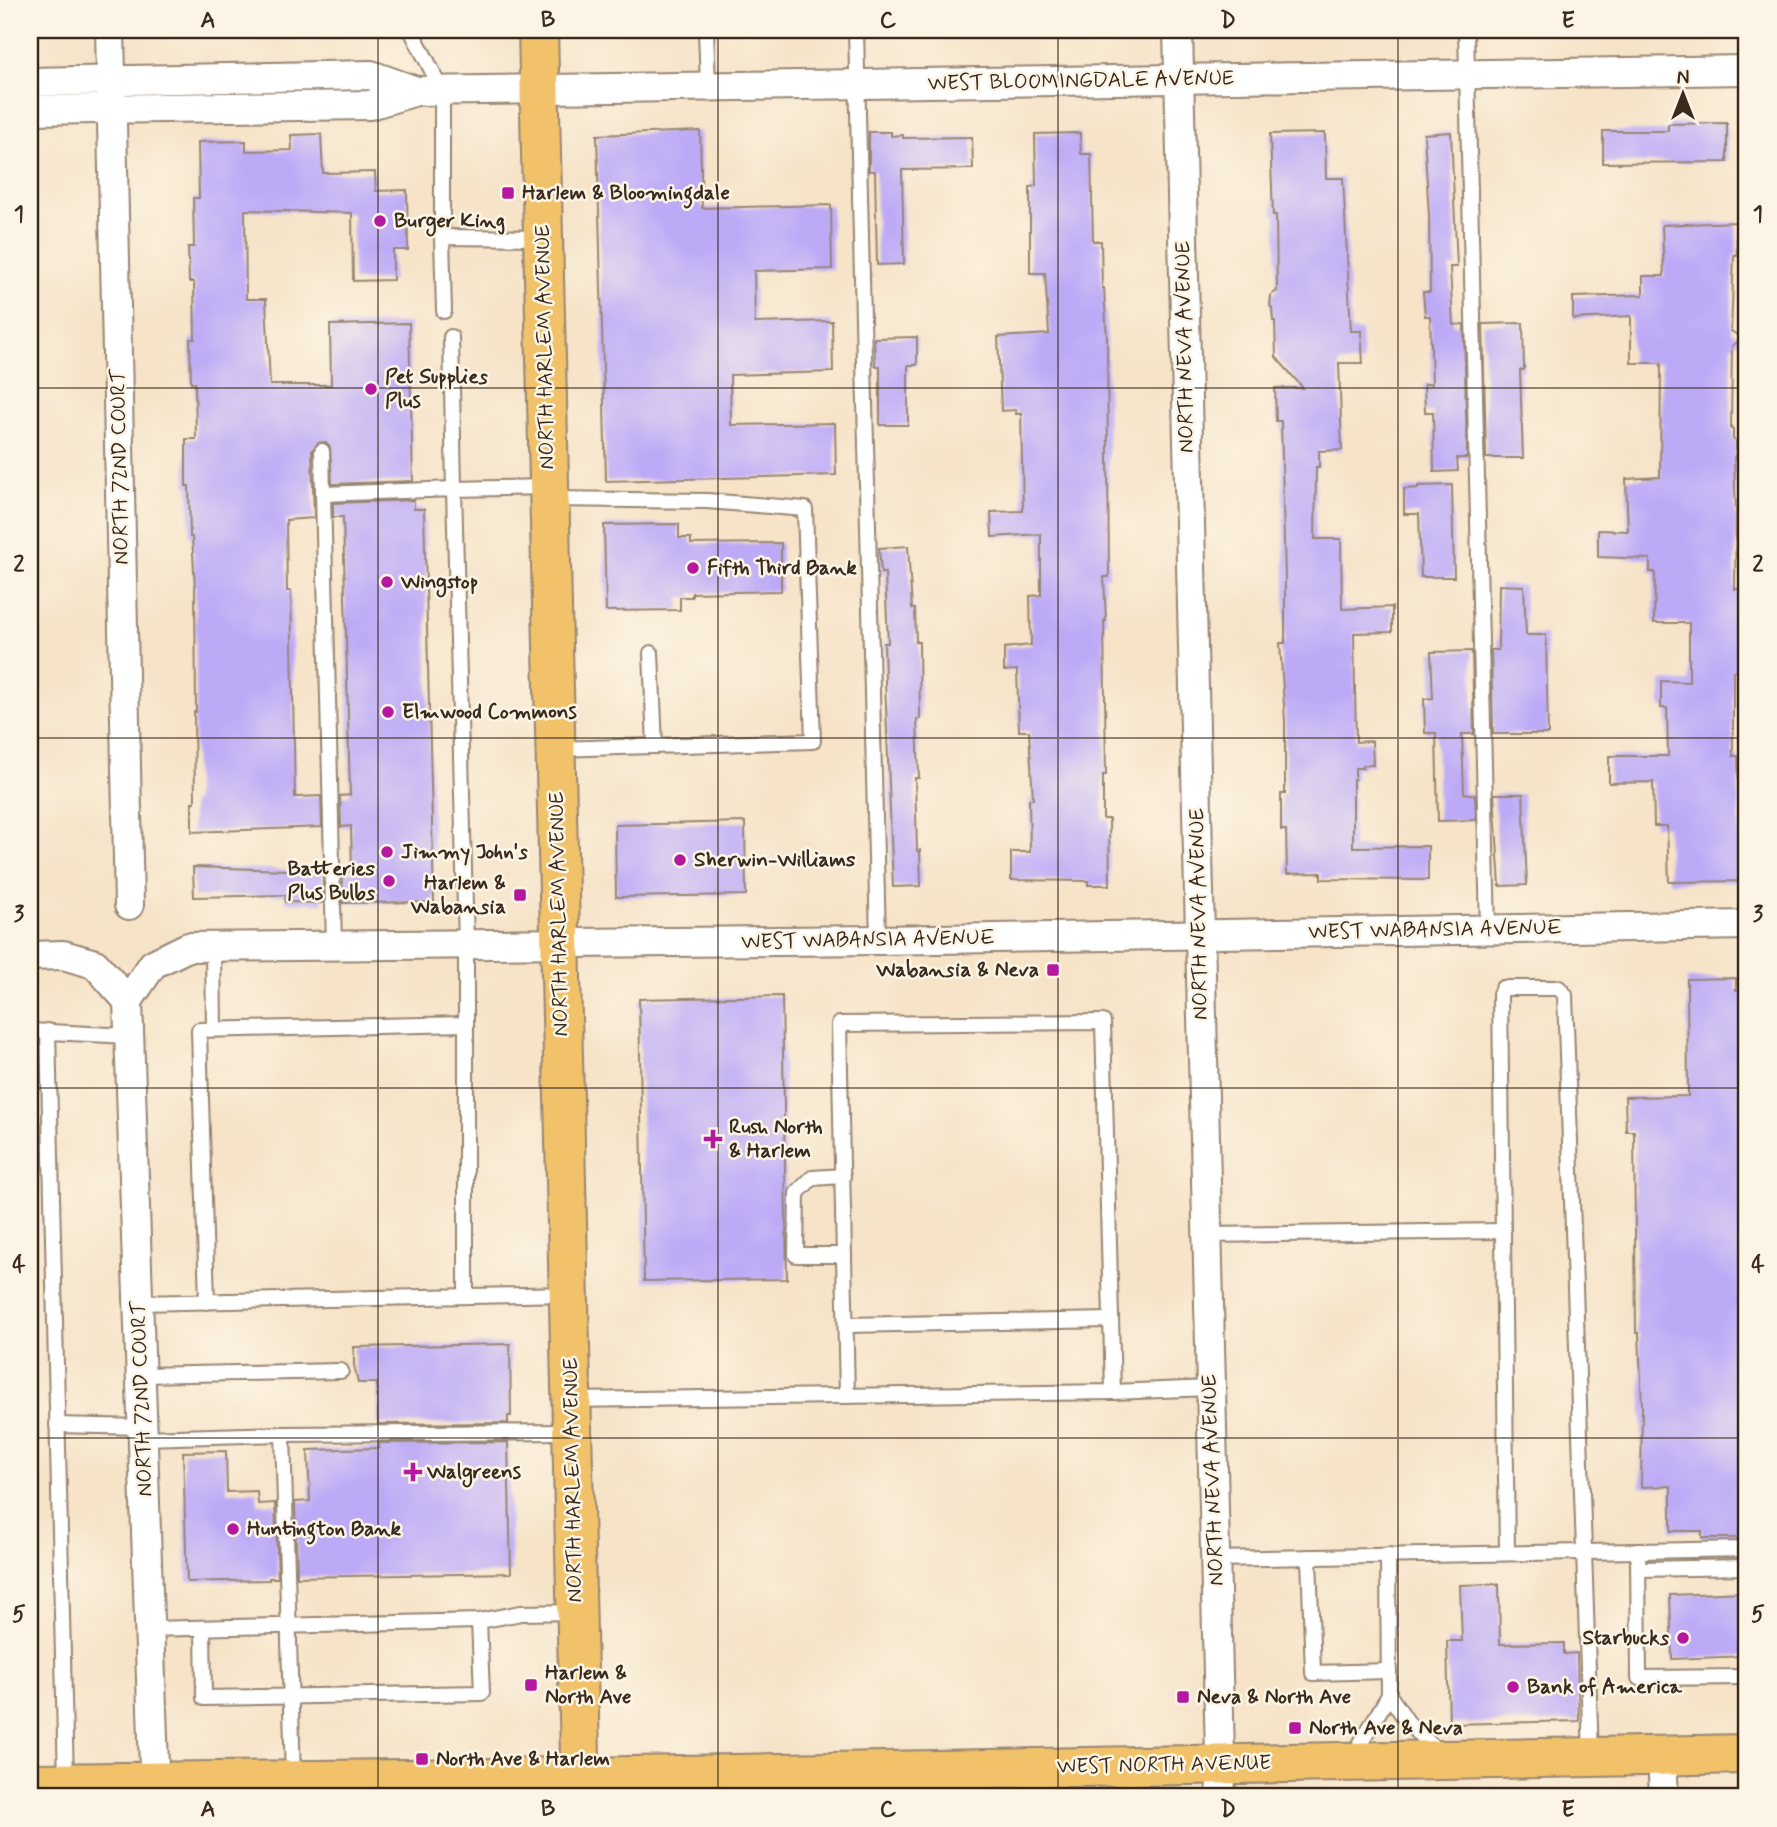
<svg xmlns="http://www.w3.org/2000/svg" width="1777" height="1827" font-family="Mynerve,sans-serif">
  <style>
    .building { fill: #bdaaf7 }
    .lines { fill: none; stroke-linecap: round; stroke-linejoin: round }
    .lane-casing { stroke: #988673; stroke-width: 18 }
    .street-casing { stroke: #988673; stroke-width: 32 }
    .primary-casing { stroke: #988673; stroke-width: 42 }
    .lane { stroke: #fff; stroke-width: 14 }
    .street { stroke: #fff; stroke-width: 28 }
    .primary { stroke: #f2c26a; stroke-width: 38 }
    .grid { fill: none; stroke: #3b2a1e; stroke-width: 2; stroke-opacity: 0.55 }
    .poi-dot { fill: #b5179e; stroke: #fcf5e5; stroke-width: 2.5 }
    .labels { text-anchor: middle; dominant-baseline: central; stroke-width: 5; stroke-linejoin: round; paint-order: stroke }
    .street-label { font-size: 21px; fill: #3b2a1e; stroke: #fcf5e5 }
    .poi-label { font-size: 21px; font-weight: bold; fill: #3b2a1e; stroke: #fcf5e5; text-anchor: start }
    .neatline { fill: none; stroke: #3b2a1e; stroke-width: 2.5 }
    .grid-label { font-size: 23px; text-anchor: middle; font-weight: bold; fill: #3b2a1e }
  </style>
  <rect width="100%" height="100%" fill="#fcf5e5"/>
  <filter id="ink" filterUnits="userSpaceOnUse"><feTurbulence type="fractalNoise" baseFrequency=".0143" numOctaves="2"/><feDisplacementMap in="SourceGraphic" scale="14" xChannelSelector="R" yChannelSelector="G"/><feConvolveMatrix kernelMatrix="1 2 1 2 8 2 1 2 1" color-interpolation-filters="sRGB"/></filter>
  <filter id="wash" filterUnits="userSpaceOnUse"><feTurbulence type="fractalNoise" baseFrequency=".00686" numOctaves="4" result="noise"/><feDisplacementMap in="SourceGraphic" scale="28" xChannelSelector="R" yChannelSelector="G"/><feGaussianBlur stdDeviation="1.57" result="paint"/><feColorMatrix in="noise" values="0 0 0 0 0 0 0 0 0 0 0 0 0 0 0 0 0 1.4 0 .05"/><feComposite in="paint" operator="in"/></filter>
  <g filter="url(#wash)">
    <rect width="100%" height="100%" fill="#f6e3c8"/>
    <g id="blocks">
      <g class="building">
        <path d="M 1727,123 L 1727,162 L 1603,163 L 1603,131 L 1668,131 L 1668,124 Z"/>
        <path d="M 700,131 L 702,208 L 831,205 L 832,269 L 754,271 L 755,323 L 832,321 L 833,372 L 730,375 L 731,425 L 835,423 L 836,475 L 606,481 L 597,135 Z"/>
        <path d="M 869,132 L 891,132 L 891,136 L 903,135 L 903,138 L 972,137 L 973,169 L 902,170 L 904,264 L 877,265 L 875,171 L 869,171 Z"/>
        <path d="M 1451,132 L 1457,267 L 1450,267 L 1453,325 L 1464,324 L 1467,458 L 1457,458 L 1458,471 L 1434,472 L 1433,412 L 1425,412 L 1424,384 L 1432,384 L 1430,316 L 1425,316 L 1423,292 L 1430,292 L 1429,216 L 1424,134 Z"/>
        <path d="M 1080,133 L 1081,154 L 1091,154 L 1093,241 L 1101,241 L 1102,288 L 1104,288 L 1107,340 L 1109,577 L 1104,577 L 1106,621 L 1104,621 L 1106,775 L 1103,775 L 1103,819 L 1109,819 L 1110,885 L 1088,885 L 1088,881 L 1011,880 L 1011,852 L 1030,852 L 1029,799 L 1033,799 L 1029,731 L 1019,731 L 1017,670 L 1004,671 L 1004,648 L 1031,645 L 1030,596 L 1041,595 L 1041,534 L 992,537 L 991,512 L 1023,511 L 1021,414 L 1016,414 L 1016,410 L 1001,411 L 998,337 L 1049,334 L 1045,273 L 1030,273 L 1030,187 L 1036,186 L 1035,134 Z"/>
        <path d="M 1325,133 L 1326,178 L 1343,178 L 1351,331 L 1361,331 L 1363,363 L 1339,363 L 1342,450 L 1319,451 L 1319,467 L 1316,467 L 1315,539 L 1341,539 L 1342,609 L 1392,607 L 1392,632 L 1354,633 L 1356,742 L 1372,741 L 1373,765 L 1363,765 L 1363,768 L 1355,768 L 1355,779 L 1353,779 L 1353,847 L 1428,846 L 1428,880 L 1321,879 L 1321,873 L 1287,874 L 1286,830 L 1281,830 L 1281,794 L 1285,794 L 1285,721 L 1280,643 L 1285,643 L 1285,580 L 1281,421 L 1276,421 L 1275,388 L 1303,388 L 1276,357 L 1275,321 L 1273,321 L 1272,308 L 1270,306 L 1271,295 L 1277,291 L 1276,215 L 1273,215 L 1270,134 Z"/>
        <path d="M 321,134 L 323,173 L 375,172 L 376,191 L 407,190 L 408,250 L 393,250 L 393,280 L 353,281 L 352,213 L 245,210 L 246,299 L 266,299 L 270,385 L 331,385 L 330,325 L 409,323 L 413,481 L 332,484 L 330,447 L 326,442 L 318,443 L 312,451 L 314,518 L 286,520 L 287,591 L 291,591 L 295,797 L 321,796 L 322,827 L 192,832 L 192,802 L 195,802 L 194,712 L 196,712 L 195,588 L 192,537 L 190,537 L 189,486 L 186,486 L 186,439 L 196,439 L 195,383 L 191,383 L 190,339 L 195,339 L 194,282 L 189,282 L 188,247 L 194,247 L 193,198 L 199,198 L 198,142 L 246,141 L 246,151 L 292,150 L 291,135 Z"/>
        <path d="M 1736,222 L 1737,255 L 1734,255 L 1731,331 L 1742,338 L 1732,346 L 1731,429 L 1733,429 L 1733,439 L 1736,441 L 1736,453 L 1734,458 L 1736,510 L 1735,589 L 1746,589 L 1746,646 L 1742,646 L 1741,671 L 1733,671 L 1733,756 L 1738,756 L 1740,843 L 1747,843 L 1747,881 L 1669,882 L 1667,826 L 1654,826 L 1653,782 L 1609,783 L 1609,756 L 1668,756 L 1667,708 L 1661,708 L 1661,681 L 1689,682 L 1689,623 L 1654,623 L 1655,572 L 1650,572 L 1650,559 L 1598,557 L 1598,530 L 1628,531 L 1626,479 L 1660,477 L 1661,363 L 1631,363 L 1631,316 L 1573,319 L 1573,297 L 1643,295 L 1643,276 L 1664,276 L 1662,225 Z"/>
        <path d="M 1523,323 L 1524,370 L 1520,370 L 1523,458 L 1486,458 L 1483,324 Z"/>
        <path d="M 917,337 L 917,365 L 908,365 L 908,425 L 880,425 L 880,366 L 875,366 L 874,338 Z"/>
        <path d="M 1452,485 L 1454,577 L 1421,577 L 1419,514 L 1404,514 L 1404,489 L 1418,488 L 1418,486 Z"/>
        <path d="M 414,500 L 414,509 L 424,509 L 434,902 L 343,903 L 342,871 L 352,872 L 351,826 L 341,827 L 340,796 L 350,795 L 343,517 L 333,517 L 333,503 Z"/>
        <path d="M 679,524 L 679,538 L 691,538 L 691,544 L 781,543 L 781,591 L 692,593 L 692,597 L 680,597 L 680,610 L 606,611 L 604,525 Z"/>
        <path d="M 908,546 L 912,609 L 915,609 L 916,642 L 919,642 L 920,719 L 917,719 L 919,778 L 915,778 L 917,851 L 920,850 L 921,886 L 893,887 L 885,681 L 884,643 L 888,643 L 885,573 L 881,573 L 879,548 Z"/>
        <path d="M 1499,585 L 1524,586 L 1526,635 L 1546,635 L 1548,734 L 1493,734 L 1491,650 L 1498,650 Z"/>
        <path d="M 1472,651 L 1474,734 L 1462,734 L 1464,793 L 1475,795 L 1476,820 L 1438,821 L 1436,733 L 1425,733 L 1424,699 L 1433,698 L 1431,652 Z"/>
        <path d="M 1494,794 L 1523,794 L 1527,885 L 1500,886 Z"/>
        <path d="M 745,822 L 746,895 L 616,897 L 615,825 Z"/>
        <path d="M 193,867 L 323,871 L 323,903 L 285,902 L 286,895 L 194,897 Z"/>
        <path d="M 1736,978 L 1736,990 L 1747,990 L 1747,1538 L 1702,1538 L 1702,1531 L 1671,1531 L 1671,1486 L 1641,1487 L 1642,1408 L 1639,1333 L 1636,1333 L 1634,1131 L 1626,1131 L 1625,1097 L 1688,1096 L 1687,979 Z"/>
        <path d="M 782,996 L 787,1279 L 644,1281 L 639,999 Z"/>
        <path d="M 510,1344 L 511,1416 L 508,1416 L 508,1423 L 378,1424 L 377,1383 L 358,1383 L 354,1365 L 354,1347 Z"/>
        <path d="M 508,1442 L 511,1573 L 297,1577 L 295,1502 L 310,1501 L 308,1450 L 379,1448 L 379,1443 Z"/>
        <path d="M 226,1451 L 227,1492 L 257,1491 L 258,1504 L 275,1503 L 278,1578 L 269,1578 L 269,1580 L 187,1582 L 183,1452 Z"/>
        <path d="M 1499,1584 L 1500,1644 L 1564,1643 L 1564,1654 L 1577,1653 L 1579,1721 L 1449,1724 L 1447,1641 L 1462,1641 L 1460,1585 Z"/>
        <path d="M 1746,1592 L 1747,1656 L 1672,1659 L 1670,1595 Z"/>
      </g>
    </g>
  </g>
  <g filter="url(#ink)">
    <use href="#blocks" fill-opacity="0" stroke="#988673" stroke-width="2"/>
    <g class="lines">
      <defs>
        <g id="lane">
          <path d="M 411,30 L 442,90 L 442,237"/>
          <path d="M 706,30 L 708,87"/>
          <path d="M 856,30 L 878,940"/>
          <path d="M 1466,30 L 1488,929"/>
          <path d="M 444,311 L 442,237 L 541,238"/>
          <path d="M 451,337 L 454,489 L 547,487"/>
          <path d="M 322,451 L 334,945"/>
          <path d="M 323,494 L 454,489 L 466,945 L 466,1296"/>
          <path d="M 551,499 L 707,501 L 805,509 L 813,741 L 556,749"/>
          <path d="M 651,653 L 655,746"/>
          <path d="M 213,946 L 214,1029"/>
          <path d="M 30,1031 L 129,1036"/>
          <path d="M 48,1031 L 66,1781"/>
          <path d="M 843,1176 L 812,1178 L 797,1193 L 796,1255 L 844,1255"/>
          <path d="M 1207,1235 L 1503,1231"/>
          <path d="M 207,1302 L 199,1030 L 466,1024"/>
          <path d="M 138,1303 L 567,1294"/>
          <path d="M 846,1325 L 1111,1320"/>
          <path d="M 141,1375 L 341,1371"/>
          <path d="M 847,1396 L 839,1024 L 1103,1022 L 1113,1392"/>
          <path d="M 572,1400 L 1113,1392 L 1210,1388"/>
          <path d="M 57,1425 L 142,1427"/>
          <path d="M 283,1434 L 293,1777"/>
          <path d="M 143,1438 L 283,1434 L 570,1432"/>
          <path d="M 1638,1551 L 1639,1678 L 1747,1677"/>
          <path d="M 1507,1553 L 1500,994 L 1503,988 L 1559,988 L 1565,995 L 1591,1756"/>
          <path d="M 1388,1555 L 1389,1695"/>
          <path d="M 1309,1557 L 1313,1673 L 1389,1671"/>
          <path d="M 1215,1559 L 1747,1549"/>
          <path d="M 1638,1569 L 1747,1567"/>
          <path d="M 203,1628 L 204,1698 L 482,1693 L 479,1621"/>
          <path d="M 149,1629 L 479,1621 L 521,1613 L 574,1612"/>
          <path d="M 1352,1758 L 1389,1695 L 1409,1724 L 1441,1754"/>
        </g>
        <g id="street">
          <path d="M 110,30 L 129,905"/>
          <path d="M 1178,30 L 1221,1797"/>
          <path d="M 30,82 L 371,75 L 416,91"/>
          <path d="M 30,110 L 370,105 L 416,91 L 1747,70"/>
          <path d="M 30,956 L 63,955 L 95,964 L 128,1001"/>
          <path d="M 128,1001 L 153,964 L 188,947 L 878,940 L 1747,925"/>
          <path d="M 128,1001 L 155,1797"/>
          <path d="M 1662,1756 L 1664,1797"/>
        </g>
        <g id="primary">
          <path d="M 538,30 L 581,1797"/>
          <path d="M 30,1783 L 580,1777 L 1747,1754"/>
        </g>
      </defs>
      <use href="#lane" class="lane-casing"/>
      <use href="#street" class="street-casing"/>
      <use href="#primary" class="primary-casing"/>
      <use href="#lane" class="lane"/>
      <use href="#street" class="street"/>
      <use href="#primary" class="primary"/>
    </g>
  </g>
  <path class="grid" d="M 378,30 L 378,1797M 718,30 L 718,1797M 1058,30 L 1058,1797M 1398,30 L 1398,1797M 30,388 L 1747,388M 30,738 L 1747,738M 30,1088 L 1747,1088M 30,1438 L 1747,1438"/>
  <g class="poi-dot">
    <rect x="501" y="186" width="14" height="14" rx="3.5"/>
    <circle cx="380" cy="221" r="7"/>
    <circle cx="371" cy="389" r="7"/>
    <circle cx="693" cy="568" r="7"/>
    <circle cx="387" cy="582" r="7"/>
    <circle cx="388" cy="712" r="7"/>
    <circle cx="387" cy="852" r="7"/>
    <circle cx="680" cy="860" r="7"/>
    <circle cx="389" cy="881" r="7"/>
    <rect x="513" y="888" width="14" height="14" rx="3.5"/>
    <rect x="1046" y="963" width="14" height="14" rx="3.5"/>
    <path d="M709.5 1128.5h7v7h7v7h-7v7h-7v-7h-7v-7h7z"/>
    <path d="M409.5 1461.5h7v7h7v7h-7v7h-7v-7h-7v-7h7z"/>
    <circle cx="233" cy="1529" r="7"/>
    <circle cx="1683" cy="1638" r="7"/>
    <rect x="524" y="1678" width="14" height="14" rx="3.5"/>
    <circle cx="1513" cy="1687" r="7"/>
    <rect x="1176" y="1690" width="14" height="14" rx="3.5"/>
    <rect x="1288" y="1721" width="14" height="14" rx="3.5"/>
    <rect x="415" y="1752" width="14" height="14" rx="3.5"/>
  </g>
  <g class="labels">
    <g class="street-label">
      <text transform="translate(1081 81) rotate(-1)">WEST BLOOMINGDALE AVENUE</text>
      <text transform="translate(545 347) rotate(-91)">NORTH HARLEM AVENUE</text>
      <text transform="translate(1185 347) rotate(-91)">NORTH NEVA AVENUE</text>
      <text transform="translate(120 467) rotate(-91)">NORTH 72ND COURT</text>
      <text transform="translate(559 914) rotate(-91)">NORTH HARLEM AVENUE</text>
      <text transform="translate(1199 914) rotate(-91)">NORTH NEVA AVENUE</text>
      <text transform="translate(1435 930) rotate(-1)">WEST WABANSIA AVENUE</text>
      <text transform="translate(868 940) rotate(-1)">WEST WABANSIA AVENUE</text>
      <text transform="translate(142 1399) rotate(-92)">NORTH 72ND COURT</text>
      <text transform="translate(573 1480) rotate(-91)">NORTH HARLEM AVENUE</text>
      <text transform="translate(1213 1480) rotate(-92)">NORTH NEVA AVENUE</text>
      <text transform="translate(1164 1765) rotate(-1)">WEST NORTH AVENUE</text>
    </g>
    <g class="poi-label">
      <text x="522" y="193">Harlem &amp; Bloomingdale</text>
      <text x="394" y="221">Burger King</text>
      <text x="385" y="377">Pet Supplies<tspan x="385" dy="24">Plus</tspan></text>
      <text x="707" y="568">Fifth Third Bank</text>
      <text x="401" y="582">Wingstop</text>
      <text x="402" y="712">Elmwood Commons</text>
      <text x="401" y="852">Jimmy John's</text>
      <text x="694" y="860">Sherwin-Williams</text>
      <text x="375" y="869" text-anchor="end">Batteries<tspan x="375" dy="24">Plus Bulbs</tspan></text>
      <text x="506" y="883" text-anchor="end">Harlem &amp;<tspan x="506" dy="24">Wabansia</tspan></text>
      <text x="1039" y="970" text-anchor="end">Wabansia &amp; Neva</text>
      <text x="729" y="1127">Rush North<tspan x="729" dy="24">&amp; Harlem</tspan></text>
      <text x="427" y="1472">Walgreens</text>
      <text x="247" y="1529">Huntington Bank</text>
      <text x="1669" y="1638" text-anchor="end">Starbucks</text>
      <text x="545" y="1673">Harlem &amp;<tspan x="545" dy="24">North Ave</tspan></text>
      <text x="1527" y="1687">Bank of America</text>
      <text x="1197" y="1697">Neva &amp; North Ave</text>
      <text x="1309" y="1728">North Ave &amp; Neva</text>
      <text x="436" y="1759">North Ave &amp; Harlem</text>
    </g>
  </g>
  <rect width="1777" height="1827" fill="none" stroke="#fcf5e5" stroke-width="77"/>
  <g transform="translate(1683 94)" stroke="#fcf5e5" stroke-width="5" paint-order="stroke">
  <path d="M0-5L12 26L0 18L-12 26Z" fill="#3b2a1e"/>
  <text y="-10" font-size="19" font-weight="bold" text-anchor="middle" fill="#3b2a1e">N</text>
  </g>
  <rect x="38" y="38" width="1700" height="1750" class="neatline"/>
  <g class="grid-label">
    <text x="208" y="27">A</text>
    <text x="548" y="27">B</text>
    <text x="888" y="27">C</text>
    <text x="1228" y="27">D</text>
    <text x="1568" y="27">E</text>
    <text x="19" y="221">1</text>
    <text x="1758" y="221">1</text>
    <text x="19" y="571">2</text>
    <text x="1758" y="571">2</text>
    <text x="19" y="921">3</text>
    <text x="1758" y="921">3</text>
    <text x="19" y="1271">4</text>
    <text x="1758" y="1271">4</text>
    <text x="19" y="1621">5</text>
    <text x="1758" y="1621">5</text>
    <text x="208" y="1816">A</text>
    <text x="548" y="1816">B</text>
    <text x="888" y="1816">C</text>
    <text x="1228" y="1816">D</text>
    <text x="1568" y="1816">E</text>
  </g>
</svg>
